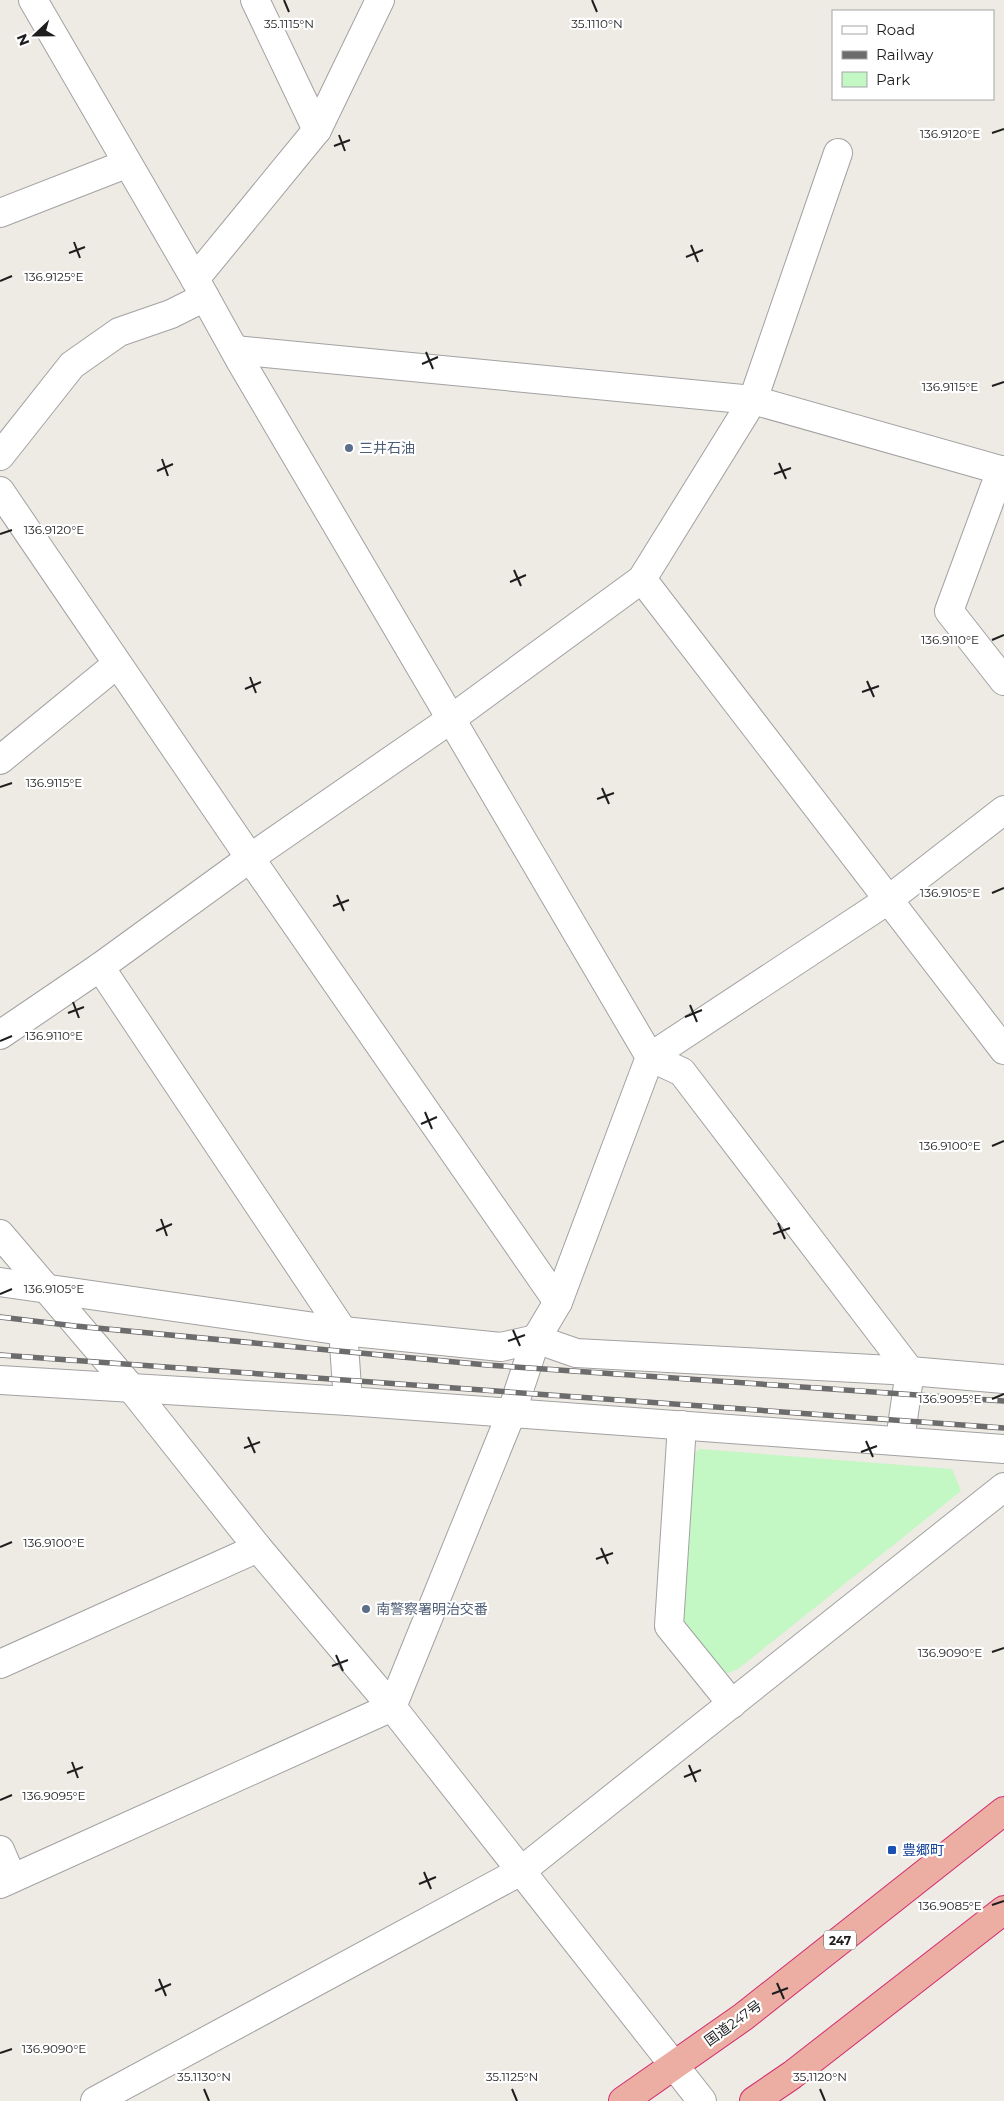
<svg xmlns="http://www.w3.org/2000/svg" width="1004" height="2101" font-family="Montserrat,'Noto Sans JP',sans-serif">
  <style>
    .park { fill: #c3f7c3 }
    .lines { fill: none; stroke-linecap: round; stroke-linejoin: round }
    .minor-casing { stroke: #a2a2a2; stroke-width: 30 }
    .tertiary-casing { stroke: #a2a2a2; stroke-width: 30 }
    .trunk-casing { stroke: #d12c71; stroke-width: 30 }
    .minor { stroke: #fff; stroke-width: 28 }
    .tertiary { stroke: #fff; stroke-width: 28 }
    .trunk { stroke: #ecada2; stroke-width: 28 }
    .rail-casing { stroke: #6c6c6c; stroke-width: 5.5 }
    .rail { stroke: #fff; stroke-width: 4; stroke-dasharray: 11; stroke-linecap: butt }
    .ticks { fill: none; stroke: #1e1e1e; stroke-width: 2 }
    .service-dot { fill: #5c6f8a; stroke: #fff; stroke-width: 2 }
    .transit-dot { fill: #1a4fb4; stroke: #fff; stroke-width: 2 }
    .labels { text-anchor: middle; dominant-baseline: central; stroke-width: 4.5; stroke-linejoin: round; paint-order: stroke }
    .shield { fill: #fff; stroke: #626262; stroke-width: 1 }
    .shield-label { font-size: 12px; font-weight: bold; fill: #1e1e1e }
    .service-label { font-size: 14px; fill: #4e5e75; stroke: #fff; text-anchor: start }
    .transit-label { font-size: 14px; fill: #164399; stroke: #fff; text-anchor: start }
    .street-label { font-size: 14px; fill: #1e1e1e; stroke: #fff }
    .ticks-label { font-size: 12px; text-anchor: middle; fill: #1e1e1e; stroke: #fff; stroke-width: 4.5; stroke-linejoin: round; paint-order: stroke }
  </style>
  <rect width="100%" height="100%" fill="#eeeae4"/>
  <path class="park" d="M 700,1449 L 952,1469 L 961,1491 L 738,1669 L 728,1673 L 714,1670 L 682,1625 L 689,1458 Z"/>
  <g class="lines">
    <defs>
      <g id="minor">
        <path d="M 255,0 L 317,130"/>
        <path d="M 0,213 L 126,164"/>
        <path d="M 195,279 L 317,130 L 380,0"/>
        <path d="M 235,350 L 753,400 L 1004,471"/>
        <path d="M 0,456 L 72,365 L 119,332 L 171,314 L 205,297"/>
        <path d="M 1001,470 L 949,611 L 1004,681"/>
        <path d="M 0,491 L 250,858 L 558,1302"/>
        <path d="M 642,579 L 1004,1050"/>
        <path d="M 0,760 L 117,664"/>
        <path d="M 100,967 L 343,1331 L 348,1401"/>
        <path d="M 0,1035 L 100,967 L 250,858 L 451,719 L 642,579 L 753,400 L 838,153"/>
        <path d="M 650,1057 L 682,1072 L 910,1371 L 900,1440"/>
        <path d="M 650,1057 L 888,900 L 1004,810"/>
        <path d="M 0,1282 L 343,1331 L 501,1347 L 536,1339 L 576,1353 L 910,1371 L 1004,1379"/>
        <path d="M 0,1380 L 348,1401 L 1004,1449"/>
        <path d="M 682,1425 L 669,1626 L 732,1704"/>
        <path d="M 0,1664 L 258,1548"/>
        <path d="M 0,1850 L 12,1878"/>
        <path d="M 95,2101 L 521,1871 L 1004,1487"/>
      </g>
      <g id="tertiary">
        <path d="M 33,0 L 195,279 L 241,362 L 650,1057 L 558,1302 L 536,1339 L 511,1414 L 392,1707 L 702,2101"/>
        <path d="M 0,1234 L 132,1389 L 258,1548 L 392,1707 L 0,1884"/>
      </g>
      <g id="trunk">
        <path d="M 623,2101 L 743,2017 L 1004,1811"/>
        <path d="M 754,2101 L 792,2075 L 1004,1910"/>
      </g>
    </defs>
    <use href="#minor" class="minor-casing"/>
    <use href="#tertiary" class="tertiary-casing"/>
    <use href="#trunk" class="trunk-casing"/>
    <use href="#minor" class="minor"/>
    <use href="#tertiary" class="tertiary"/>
    <use href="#trunk" class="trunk"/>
    <defs>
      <g id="rail">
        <path d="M 0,1317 L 75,1326 L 487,1365 L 1004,1401"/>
        <path d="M 0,1355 L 1004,1428"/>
      </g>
    </defs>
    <use href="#rail" class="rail-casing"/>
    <use href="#rail" class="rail"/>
  </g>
  <path class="ticks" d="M 284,0 L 289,12M 592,0 L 597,12M 992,133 L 1004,129M 339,135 L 345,151M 334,146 L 350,140M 74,242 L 80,258M 691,245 L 698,262M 69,253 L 85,247M 686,257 L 703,250M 0,281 L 12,276M 426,352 L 433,369M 422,364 L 438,357M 992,386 L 1004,382M 162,459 L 168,476M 779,463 L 786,479M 157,471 L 173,464M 774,474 L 791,468M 0,534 L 12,530M 514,570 L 521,586M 510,582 L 526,575M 992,640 L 1004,635M 250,677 L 256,693M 867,681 L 874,697M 245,689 L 261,682M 862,692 L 879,686M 0,787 L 12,783M 602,788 L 609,804M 597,799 L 614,793M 992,893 L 1004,888M 337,895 L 344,911M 333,906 L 349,900M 73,1002 L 79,1018M 690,1005 L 697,1022M 68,1013 L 84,1007M 685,1017 L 702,1010M 0,1041 L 12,1036M 425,1112 L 432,1129M 421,1124 L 437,1117M 992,1146 L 1004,1141M 161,1219 L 167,1236M 778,1223 L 785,1239M 156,1231 L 172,1224M 773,1234 L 790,1228M 0,1294 L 12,1289M 513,1330 L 520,1346M 508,1341 L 525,1335M 992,1399 L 1004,1394M 248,1437 L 255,1453M 866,1441 L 873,1457M 244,1448 L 260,1442M 861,1452 L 877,1446M 0,1547 L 12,1542M 601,1548 L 608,1564M 596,1559 L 613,1553M 992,1652 L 1004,1648M 336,1655 L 343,1671M 332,1666 L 348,1660M 72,1762 L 78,1778M 689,1765 L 696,1782M 67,1773 L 83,1767M 684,1777 L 701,1770M 0,1800 L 12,1795M 424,1872 L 431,1889M 419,1884 L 436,1877M 992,1905 L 1004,1901M 159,1979 L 166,1996M 777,1983 L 784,1999M 155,1991 L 171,1984M 772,1994 L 788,1988M 0,2053 L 12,2049M 204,2089 L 209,2101M 512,2089 L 517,2101M 820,2089 L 825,2101"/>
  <g class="service-dot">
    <circle cx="349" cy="448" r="5"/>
    <circle cx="366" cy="1609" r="5"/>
  </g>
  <rect class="transit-dot" x="887" y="1845" width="10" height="10" rx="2.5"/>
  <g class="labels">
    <rect class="shield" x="824" y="1930.5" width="32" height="19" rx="4"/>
    <g class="shield-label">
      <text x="840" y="1940">247</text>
    </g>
    <g class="service-label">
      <text x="359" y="448">三井石油</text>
      <text x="376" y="1609">南警察署明治交番</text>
    </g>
    <g class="transit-label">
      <text x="902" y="1850">豊郷町</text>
    </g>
    <g class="street-label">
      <text transform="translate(733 2023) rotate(-36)">国道247号</text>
    </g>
  </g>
  <g class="ticks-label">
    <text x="289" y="28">35.1115°N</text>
    <text x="597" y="28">35.1110°N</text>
    <text x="950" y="138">136.9120°E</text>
    <text x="54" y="281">136.9125°E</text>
    <text x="950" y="391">136.9115°E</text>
    <text x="54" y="534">136.9120°E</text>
    <text x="950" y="644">136.9110°E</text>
    <text x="54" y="787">136.9115°E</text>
    <text x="950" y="897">136.9105°E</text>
    <text x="54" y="1040">136.9110°E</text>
    <text x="950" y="1150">136.9100°E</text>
    <text x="54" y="1293">136.9105°E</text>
    <text x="950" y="1403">136.9095°E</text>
    <text x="54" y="1547">136.9100°E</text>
    <text x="950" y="1657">136.9090°E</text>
    <text x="54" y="1800">136.9095°E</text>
    <text x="950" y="1910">136.9085°E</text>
    <text x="54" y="2053">136.9090°E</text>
    <text x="204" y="2081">35.1130°N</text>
    <text x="512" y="2081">35.1125°N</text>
    <text x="820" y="2081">35.1120°N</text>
  </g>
  <rect x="832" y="10" width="162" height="90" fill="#ffffff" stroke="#a5a5a5"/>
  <rect x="842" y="26" width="25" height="8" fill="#ffffff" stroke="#a5a5a5"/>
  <text x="876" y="35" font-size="15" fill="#1e1e1e">Road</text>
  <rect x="842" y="51" width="25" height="8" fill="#6c6c6c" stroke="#a5a5a5"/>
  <text x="876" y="60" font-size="15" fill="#1e1e1e">Railway</text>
  <rect x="842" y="72" width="25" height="15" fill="#c3f7c3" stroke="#a5a5a5"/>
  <text x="876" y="85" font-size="15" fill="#1e1e1e">Park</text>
  <g transform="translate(35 35) rotate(248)" stroke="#ffffff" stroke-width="4" paint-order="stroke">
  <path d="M0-4L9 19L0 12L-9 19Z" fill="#1e1e1e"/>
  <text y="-8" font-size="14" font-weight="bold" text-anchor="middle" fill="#1e1e1e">N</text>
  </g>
</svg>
